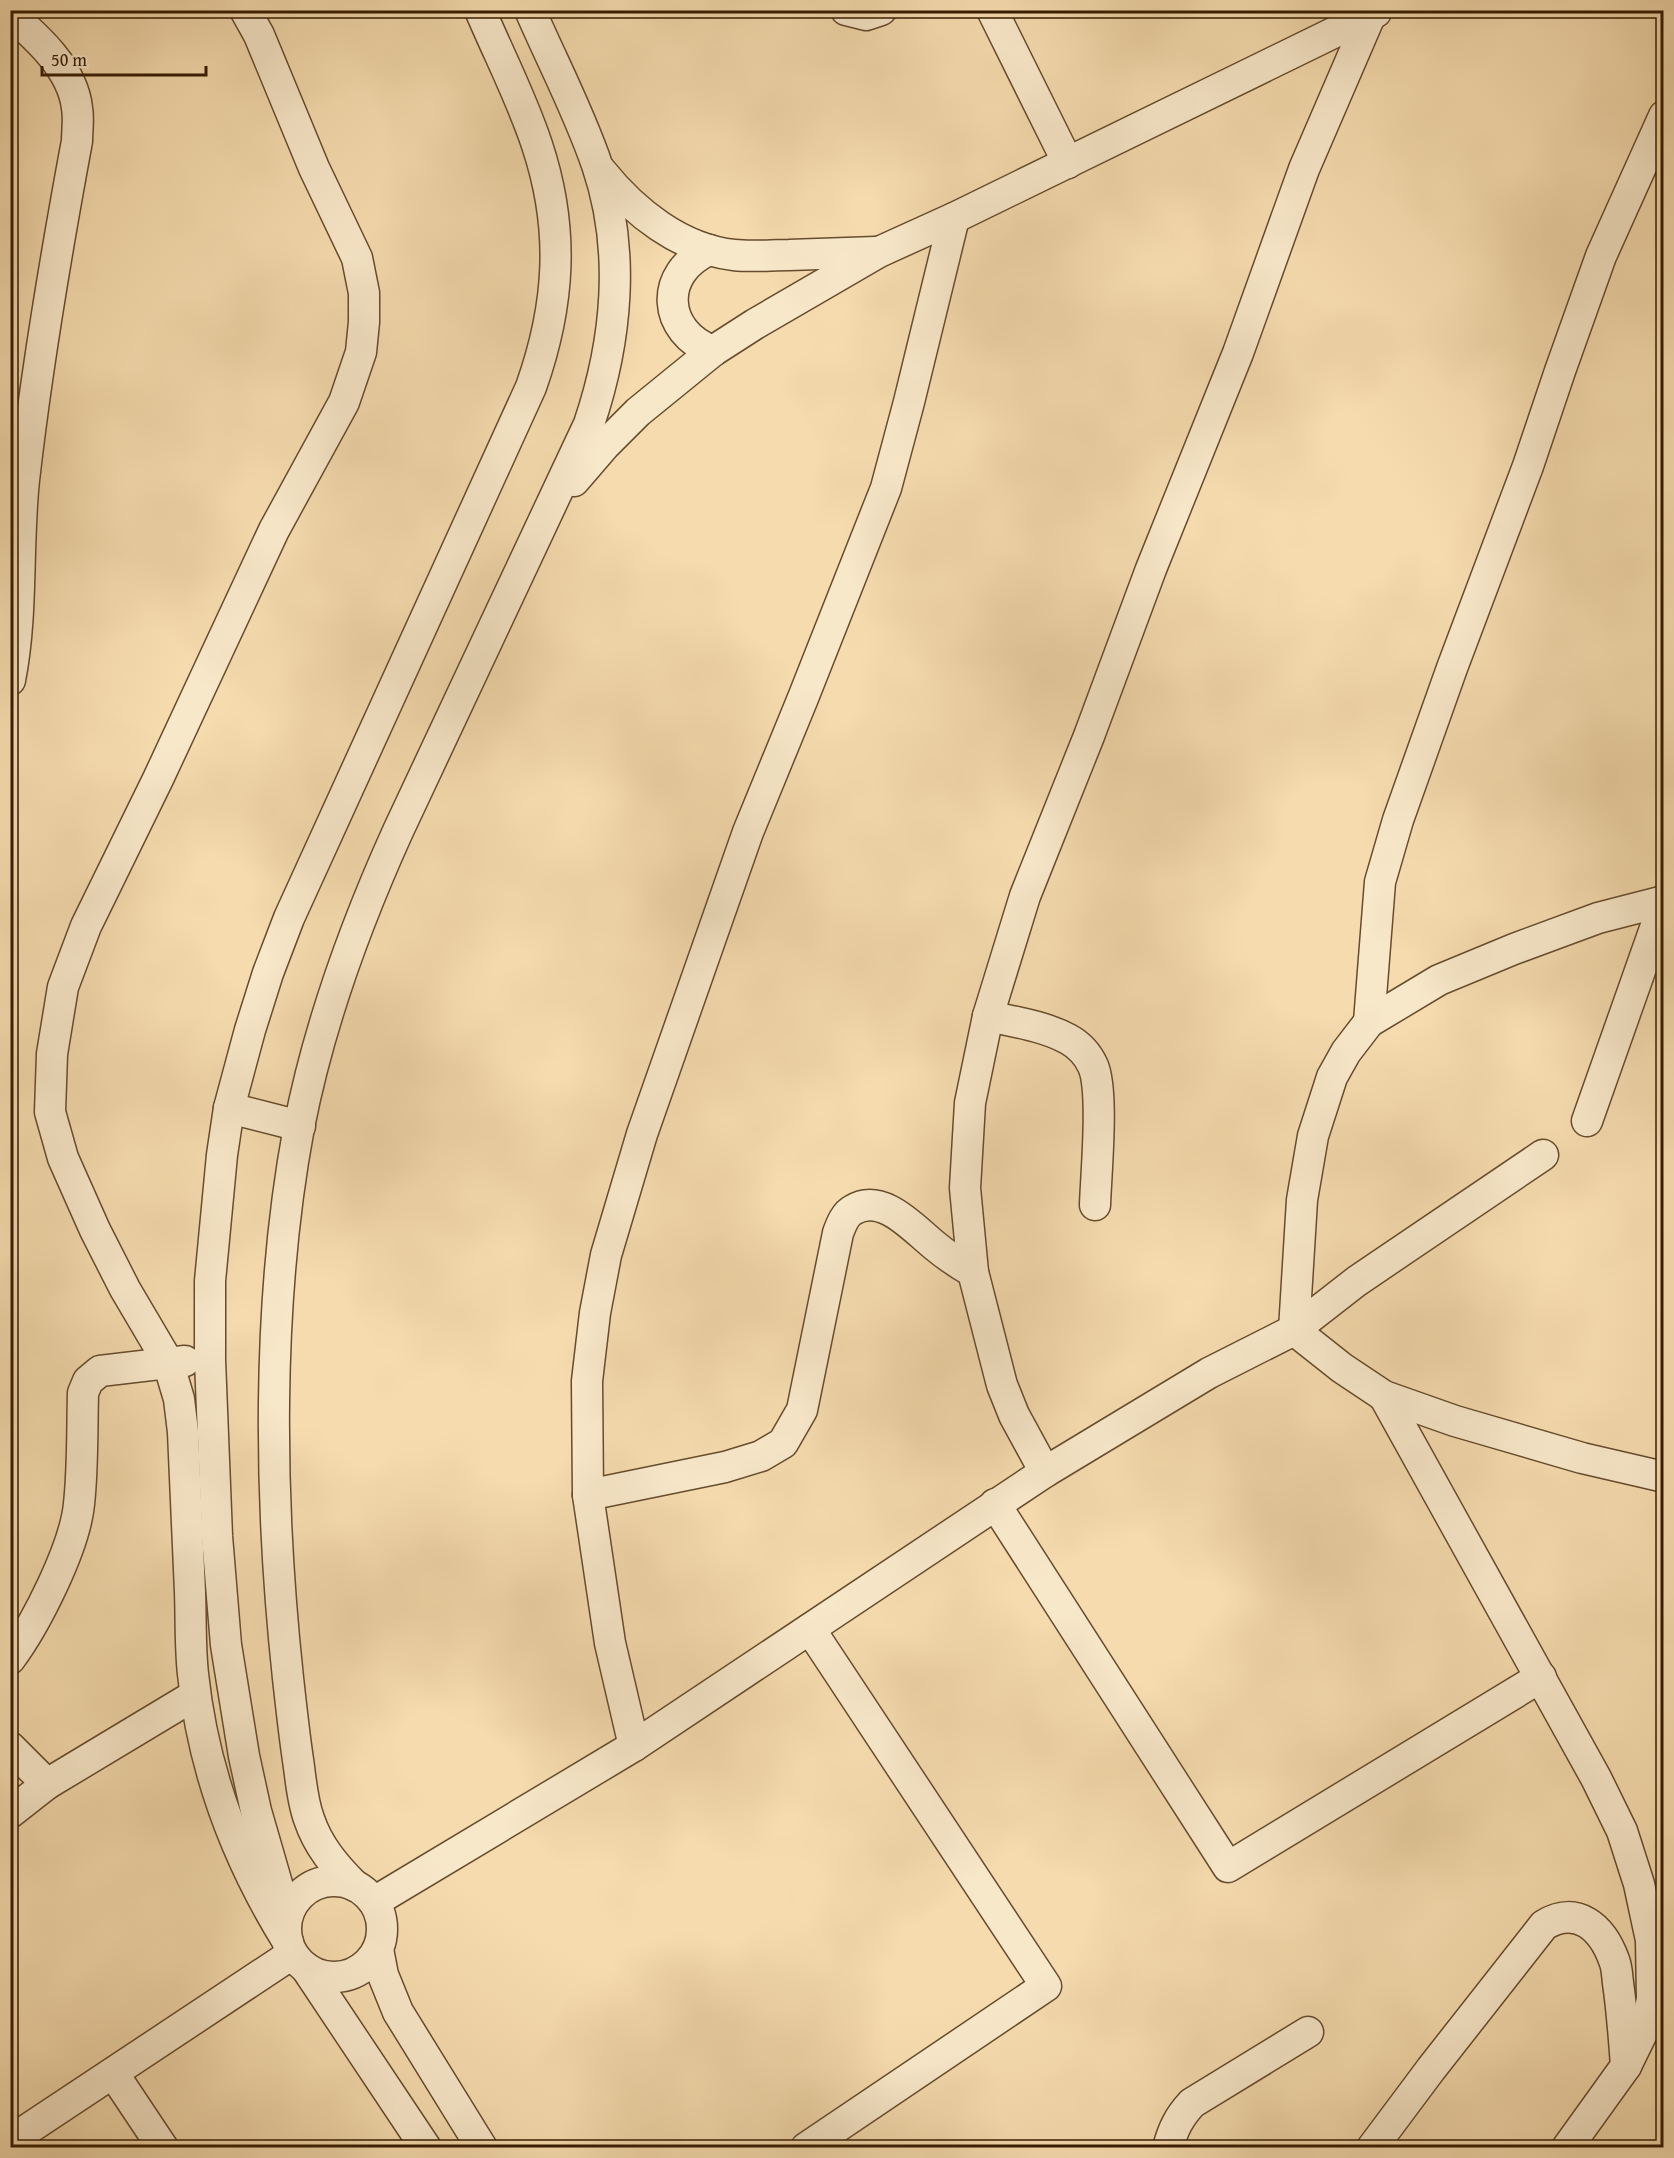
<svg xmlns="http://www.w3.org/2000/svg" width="1674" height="2158" font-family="'Gentium Book Plus',serif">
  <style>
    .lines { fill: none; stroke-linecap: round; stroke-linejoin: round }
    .minor-casing { stroke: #664c2d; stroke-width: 33 }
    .minor { stroke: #f8e8ca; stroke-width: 30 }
  </style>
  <rect width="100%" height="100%" fill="#f5dbae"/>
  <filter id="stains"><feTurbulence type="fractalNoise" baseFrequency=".00333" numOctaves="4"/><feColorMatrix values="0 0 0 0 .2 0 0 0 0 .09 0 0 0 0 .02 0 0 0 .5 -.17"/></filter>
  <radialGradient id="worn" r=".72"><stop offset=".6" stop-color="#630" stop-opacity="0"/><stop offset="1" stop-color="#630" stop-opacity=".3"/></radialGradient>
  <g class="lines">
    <defs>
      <g id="minor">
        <path d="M 245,10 L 259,35 L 314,168 L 357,258 L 364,293 L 364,322 L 361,352 L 344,402 L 274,530 L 158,779 L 86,926 L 63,987 L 52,1054 L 50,1112 L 63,1158 L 95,1230 L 125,1289 L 168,1362 L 179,1399 L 183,1432 C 185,1486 188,1539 190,1592 C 191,1619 190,1647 193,1674 C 203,1770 237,1860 288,1942"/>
        <path d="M 846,10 L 866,15 L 881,10"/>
        <path d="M 992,10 L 1068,163"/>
        <path d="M 10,14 C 38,38 73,70 77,108 C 79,119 77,131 77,141 C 56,254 37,366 24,480 C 17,546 23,614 10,680"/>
        <path d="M 601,171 C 634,212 680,249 734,255 C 752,257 771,255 789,255 C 818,254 847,253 876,252"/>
        <path d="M 709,250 C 658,273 662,332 713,351"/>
        <path d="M 574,481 L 605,445 L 638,412 L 713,351 L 755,324 L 879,252 L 954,218 L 1376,12"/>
        <path d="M 1664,901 L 1598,918 L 1514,949 L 1439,980 L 1369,1022 L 1346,1052 L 1332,1077 L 1313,1136 L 1302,1200 L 1294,1330 L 1342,1368 L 1384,1396 L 1455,1421 L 1582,1458 L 1664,1477"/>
        <path d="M 988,1016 C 1015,1022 1044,1026 1068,1039 C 1079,1045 1088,1055 1093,1066 C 1104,1091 1096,1174 1095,1205"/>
        <path d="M 1369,1022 L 1380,882 L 1398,820 L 1452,668 L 1528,466 L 1560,371 L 1601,256 L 1664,116"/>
        <path d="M 229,1108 L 300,1126"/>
        <path d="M 1587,1121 L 1664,903"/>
        <path d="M 1384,1396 L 1596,1778 L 1622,1831 L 1639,1884 L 1651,1940 L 1652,1999 L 1647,2023 L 1626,2066 L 1567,2148"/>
        <path d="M 1045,1472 L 1014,1415 L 1002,1385 L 973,1272 L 965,1188 L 970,1103 L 988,1016 L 1025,896 L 1089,736 L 1151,569 L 1238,353 L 1304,169 L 1370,16"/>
        <path d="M 588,1495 L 725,1467 L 761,1456 L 783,1443 L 802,1410 L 838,1233 C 841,1225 845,1214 853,1210 C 882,1192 913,1228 934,1245 C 946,1255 959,1264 973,1272"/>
        <path d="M 995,1504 L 1228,1867 L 1541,1677"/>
        <path d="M 10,1659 C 36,1624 75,1547 79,1504 C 83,1468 82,1430 83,1393 L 88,1381 L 100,1371 L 185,1361"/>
        <path d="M 634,1746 L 610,1643 L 588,1495 L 587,1381 L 595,1313 L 606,1255 L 642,1134 L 748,832 L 803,698 L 886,488 L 909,402 L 954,218"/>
        <path d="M 10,1747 L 47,1784"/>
        <path d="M 10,1813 L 47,1784 L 195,1695"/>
        <circle cx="334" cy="1929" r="48"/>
        <path d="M 355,1886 C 335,1866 318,1846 309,1819 C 302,1800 301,1780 298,1760 C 294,1733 291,1705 288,1678 C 269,1501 266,1303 299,1127 C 319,1024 355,926 398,831 L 589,424 C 617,341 626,250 597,165 C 579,112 552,61 530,10"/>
        <path d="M 374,1902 L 634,1746 L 1045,1472 L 1209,1373 L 1294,1330 L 1357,1281 L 1543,1155"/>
        <path d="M 286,1915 L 256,1811 L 244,1756 L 226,1645 L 217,1536 L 210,1360 L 210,1281 L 222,1155 L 229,1108 L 250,1030 L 268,973 L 289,918 L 531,387 C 560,305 565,229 537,145 C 522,99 499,55 480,10"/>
        <path d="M 378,1949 L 383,1975 L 398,2012 L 482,2148"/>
        <path d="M 306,1968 L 426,2148"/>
        <path d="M 113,2073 L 163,2148"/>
        <path d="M 10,2141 L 292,1954"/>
        <path d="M 806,2148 L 1046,1986 L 810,1629"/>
        <path d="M 1168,2148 C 1173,2129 1179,2117 1192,2103 L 1308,2032"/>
        <path d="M 1372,2148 L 1431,2069 L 1544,1925 C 1577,1905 1602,1927 1614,1960 C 1617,1967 1617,1975 1618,1983 C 1622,2010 1624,2038 1626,2066"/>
      </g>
    </defs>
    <use href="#minor" class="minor-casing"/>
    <use href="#minor" class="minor"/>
  </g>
  <rect width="1674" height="2158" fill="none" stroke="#f5dbae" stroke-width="36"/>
  <rect x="12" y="12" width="1650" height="2134" fill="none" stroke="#361c02" stroke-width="3"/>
  <rect x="18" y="18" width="1638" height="2122" fill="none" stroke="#361c02" stroke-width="1.5"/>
  <path d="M42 66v9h164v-9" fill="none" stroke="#361c02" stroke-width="3"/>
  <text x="51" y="66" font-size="18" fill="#361c02" stroke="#f8e8ca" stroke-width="4.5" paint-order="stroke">50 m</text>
  <rect width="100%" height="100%" filter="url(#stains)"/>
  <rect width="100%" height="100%" fill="url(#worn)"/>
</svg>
